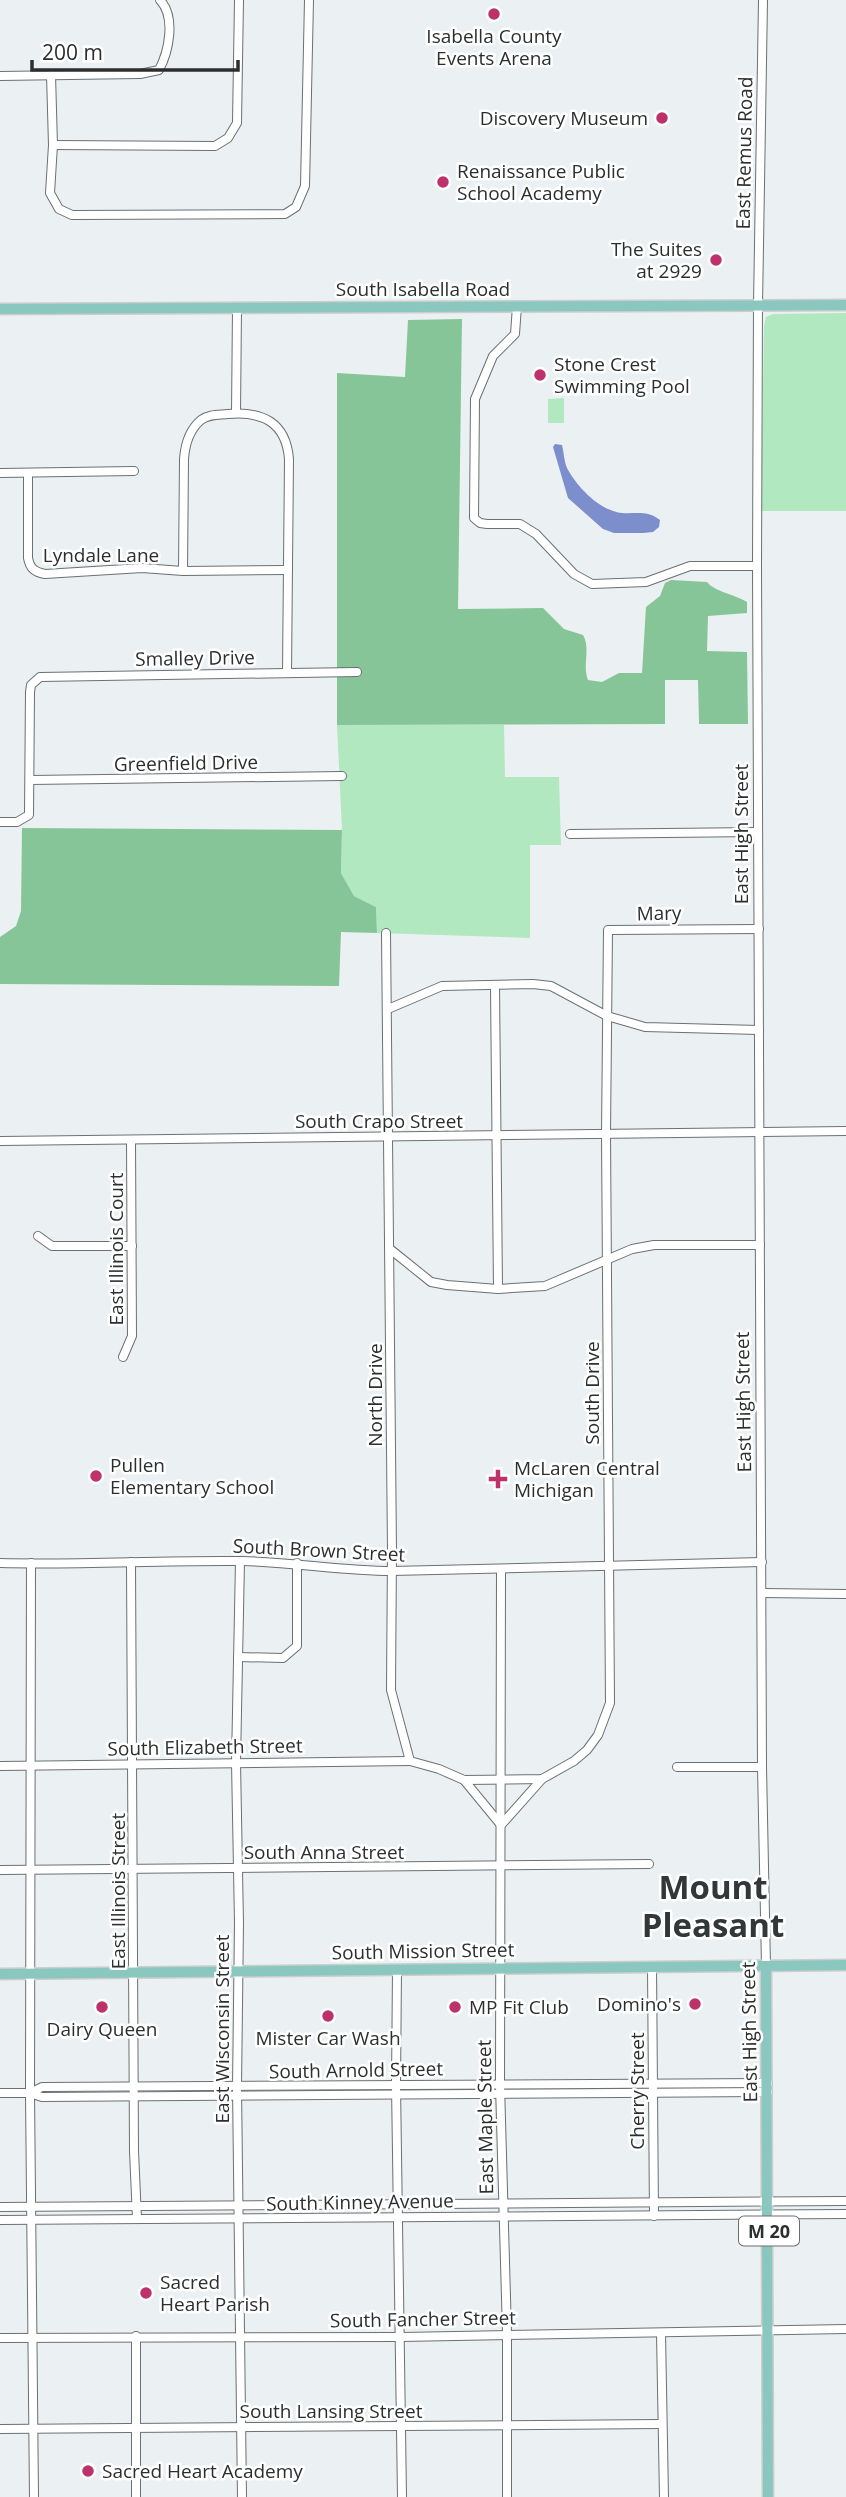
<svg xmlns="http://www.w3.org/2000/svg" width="846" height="2497" font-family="'Open Sans',sans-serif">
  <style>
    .green { fill: #b2e8bf }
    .forest { fill: #86c597 }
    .water { fill: #7c8ecb }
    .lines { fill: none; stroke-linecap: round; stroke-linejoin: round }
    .minor-casing { stroke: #6b7072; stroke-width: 10 }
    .major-casing { stroke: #cdcdcd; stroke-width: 13 }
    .minor { stroke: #fff; stroke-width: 8 }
    .major { stroke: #8ac8bf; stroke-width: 10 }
    .poi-dot { fill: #bd326b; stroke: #fff; stroke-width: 2.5 }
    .labels { text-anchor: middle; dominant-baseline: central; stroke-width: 5; stroke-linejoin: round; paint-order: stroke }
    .shield { fill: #fff; stroke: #6c6d6d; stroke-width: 2 }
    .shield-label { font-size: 18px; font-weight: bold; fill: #2d2f2f }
    .poi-label { font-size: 19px; fill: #2d2f2f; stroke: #fff; text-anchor: start }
    .street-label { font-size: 19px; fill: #2d2f2f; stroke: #fff }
    .town-label { font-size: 33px; font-weight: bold; fill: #323738; stroke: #fff }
  </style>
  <rect width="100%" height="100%" fill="#ebf1f3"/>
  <g class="green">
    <path d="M 846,313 L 846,511 L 761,511 L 764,326 L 766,317 L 773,314 Z"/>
    <path d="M 564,398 L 564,423 L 548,423 L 548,399 Z"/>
    <path d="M 337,725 L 504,725 L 505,777 L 559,777 L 561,845 L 530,845 L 530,938 L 377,933 L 376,907 L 354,896 L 341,873 L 342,830 Z"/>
  </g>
  <g class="forest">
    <path d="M 462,319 L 458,609 L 543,608 L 564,629 L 583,635 C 591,649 582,665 588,680 L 602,682 L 619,673 L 642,673 L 646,607 L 660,596 L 665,583 L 671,580 L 707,582 C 715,592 734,594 747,602 L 747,613 L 708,616 L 707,651 L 747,652 L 748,724 L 699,724 L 698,680 L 665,680 L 665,724 L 337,725 L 337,373 L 405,377 L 408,320 Z"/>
    <path d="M 22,828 L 342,830 L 341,873 L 354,896 L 376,907 L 377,933 L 341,932 L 339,986 L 0,984 L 0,937 L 16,926 L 21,911 Z"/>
  </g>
  <path class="water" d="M 555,444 L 562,445 C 564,453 564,461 567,468 C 577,487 600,511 622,513 C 637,514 647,510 660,520 L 659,527 L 653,532 L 643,533 L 614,533 L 603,529 L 568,498 L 553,447 Z"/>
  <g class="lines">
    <defs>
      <g id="minor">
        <path d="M 763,0 L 758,306 L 757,566 L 762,1767 L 766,1966"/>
        <path d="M 51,75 L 53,145 L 50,193 L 59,209 L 72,215 L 285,214 L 296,207 L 305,186 L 309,0"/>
        <path d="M 0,76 L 140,74 L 159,70 C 169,51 176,17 160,0"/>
        <path d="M 53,145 L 215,146 L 228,138 L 237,123 L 239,0"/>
        <path d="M 517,306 L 515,334 L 493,356 L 475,399 L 474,518 L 480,523 L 487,524 L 520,524 L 536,534 L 574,574 L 592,584 L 646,582 L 690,566 L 757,566"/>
        <path d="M 236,413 L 237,309"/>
        <path d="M 0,473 L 134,471"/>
        <path d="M 28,473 L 28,558 C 30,569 35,572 45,574 L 142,568 L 183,571 L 288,570"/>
        <path d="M 183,571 L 184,459 C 185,445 189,430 201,420 C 209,414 218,415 228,414 C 262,411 286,422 289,459 L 287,673"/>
        <path d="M 30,780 L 342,776"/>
        <path d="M 0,822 L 17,822 L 29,815 L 30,692 L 31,685 L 40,677 L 357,672"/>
        <path d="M 570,834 L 758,832"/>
        <path d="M 386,933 L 392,1551 L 391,1690 L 410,1761 L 439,1769 L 464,1780 L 542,1779 L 574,1761 L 587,1750 L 598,1735 L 610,1703 L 606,1134 L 608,930 L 759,929"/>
        <path d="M 495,986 L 498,1289"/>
        <path d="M 388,1009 L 442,986 L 533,984 L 551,986 L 607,1016 L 645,1027 L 759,1030"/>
        <path d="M 0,1141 L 846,1131"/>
        <path d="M 38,1236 L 52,1246 L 132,1246"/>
        <path d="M 390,1249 L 431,1282 L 447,1285 L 498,1289 L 545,1286 L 632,1249 L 654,1245 L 760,1245"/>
        <path d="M 123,1357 L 132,1336 L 131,1140"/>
        <path d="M 240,1561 L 236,1762 L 239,1923 L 237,2087 L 242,2497"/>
        <path d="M 131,1562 L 134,2151 L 137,2219"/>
        <path d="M 0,1563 C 81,1565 162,1560 242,1561 C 293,1562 342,1571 392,1571 L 762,1562"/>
        <path d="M 31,1563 L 30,2093 L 34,2497"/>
        <path d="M 501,1569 L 500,2085 L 507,2333 L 507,2497"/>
        <path d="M 762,1593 L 846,1594"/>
        <path d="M 238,1657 L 283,1658 L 297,1646 L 297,1563"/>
        <path d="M 0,1766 L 410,1761"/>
        <path d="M 677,1767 L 762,1767"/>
        <path d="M 464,1780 L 501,1825 L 542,1779"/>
        <path d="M 0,1870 L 649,1864"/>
        <path d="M 652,1966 L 654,2216"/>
        <path d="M 397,1970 L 396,2085 L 402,2497"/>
        <path d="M 0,2093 L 30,2093 L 42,2097 L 768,2092"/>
        <path d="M 30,2093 L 42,2087 L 768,2083"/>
        <path d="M 0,2207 L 846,2201"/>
        <path d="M 0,2220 L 846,2214"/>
        <path d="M 661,2333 L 664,2497"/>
        <path d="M 136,2336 L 136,2497"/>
        <path d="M 0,2338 L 401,2337 L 846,2329"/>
        <path d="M 0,2429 L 662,2424"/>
      </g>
      <g id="major">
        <path d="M 0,309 L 846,305"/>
        <path d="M 766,1966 L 768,2497"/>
        <path d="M 0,1974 L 846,1965"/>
      </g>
    </defs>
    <use href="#minor" class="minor-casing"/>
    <use href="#major" class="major-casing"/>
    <use href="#minor" class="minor"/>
    <use href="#major" class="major"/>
  </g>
  <g class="poi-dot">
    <circle cx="494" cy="14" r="7"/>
    <circle cx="662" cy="118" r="7"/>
    <circle cx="443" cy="182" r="7"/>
    <circle cx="716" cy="260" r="7"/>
    <circle cx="540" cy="375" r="7"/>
    <circle cx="96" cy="1476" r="7"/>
    <path d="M494.5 1468.5h7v7h7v7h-7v7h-7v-7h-7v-7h7z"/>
    <circle cx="695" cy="2004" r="7"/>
    <circle cx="102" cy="2007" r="7"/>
    <circle cx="455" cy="2007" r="7"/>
    <circle cx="328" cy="2016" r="7"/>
    <circle cx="146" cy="2293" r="7"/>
    <circle cx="88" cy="2471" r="7"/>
  </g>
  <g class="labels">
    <rect class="shield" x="739" y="2216.5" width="60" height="29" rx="5"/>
    <g class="shield-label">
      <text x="769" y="2231">M 20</text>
    </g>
    <g class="poi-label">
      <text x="494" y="36" text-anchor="middle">Isabella County<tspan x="494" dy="22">Events Arena</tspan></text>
      <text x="648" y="118" text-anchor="end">Discovery Museum</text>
      <text x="457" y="171">Renaissance Public<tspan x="457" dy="22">School Academy</tspan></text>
      <text x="702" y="249" text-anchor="end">The Suites<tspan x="702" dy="22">at 2929</tspan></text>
      <text x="554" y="364">Stone Crest<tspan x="554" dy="22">Swimming Pool</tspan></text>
      <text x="110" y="1465">Pullen<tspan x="110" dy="22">Elementary School</tspan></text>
      <text x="514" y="1468">McLaren Central<tspan x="514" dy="22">Michigan</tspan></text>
      <text x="681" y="2004" text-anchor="end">Domino's</text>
      <text x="469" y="2007">MP Fit Club</text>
      <text x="102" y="2029" text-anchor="middle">Dairy Queen</text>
      <text x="328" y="2038" text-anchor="middle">Mister Car Wash</text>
      <text x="160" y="2282">Sacred<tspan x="160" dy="22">Heart Parish</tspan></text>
      <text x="102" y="2471">Sacred Heart Academy</text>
    </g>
    <g class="street-label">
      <text transform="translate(744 153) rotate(-89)">East Remus Road</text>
      <text x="423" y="289">South Isabella Road</text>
      <text x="101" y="555">Lyndale Lane</text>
      <text transform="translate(195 658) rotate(-1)">Smalley Drive</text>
      <text transform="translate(186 763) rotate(-1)">Greenfield Drive</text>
      <text transform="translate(741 834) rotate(-90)">East High Street</text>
      <text transform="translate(659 913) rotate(-1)">Mary</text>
      <text x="379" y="1121">South Crapo Street</text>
      <text transform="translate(116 1249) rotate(-90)">East Illinois Court</text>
      <text transform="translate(592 1393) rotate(-90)">South Drive</text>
      <text transform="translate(375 1395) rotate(-90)">North Drive</text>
      <text transform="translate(743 1402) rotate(-91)">East High Street</text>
      <text transform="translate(319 1550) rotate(3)">South Brown Street</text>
      <text transform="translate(205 1747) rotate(-1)">South Elizabeth Street</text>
      <text x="324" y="1852">South Anna Street</text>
      <text transform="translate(118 1891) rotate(-90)">East Illinois Street</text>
      <text transform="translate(423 1951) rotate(-1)">South Mission Street</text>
      <text transform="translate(222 2029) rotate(-90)">East Wisconsin Street</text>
      <text transform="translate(749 2032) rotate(-91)">East High Street</text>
      <text transform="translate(356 2070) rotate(-1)">South Arnold Street</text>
      <text transform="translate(637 2091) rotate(-90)">Cherry Street</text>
      <text transform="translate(485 2117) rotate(-91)">East Maple Street</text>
      <text transform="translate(360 2202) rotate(-1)">South Kinney Avenue</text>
      <text transform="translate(423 2319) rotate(-1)">South Fancher Street</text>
      <text x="331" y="2411">South Lansing Street</text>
    </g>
    <g class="town-label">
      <text x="713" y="1886">Mount<tspan x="713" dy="38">Pleasant</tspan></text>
    </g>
  </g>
  <path d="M32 60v10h206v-10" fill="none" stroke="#2d2f2f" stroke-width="3.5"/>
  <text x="42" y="60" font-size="21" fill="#2d2f2f" stroke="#ffffff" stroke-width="5" paint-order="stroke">200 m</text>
</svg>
